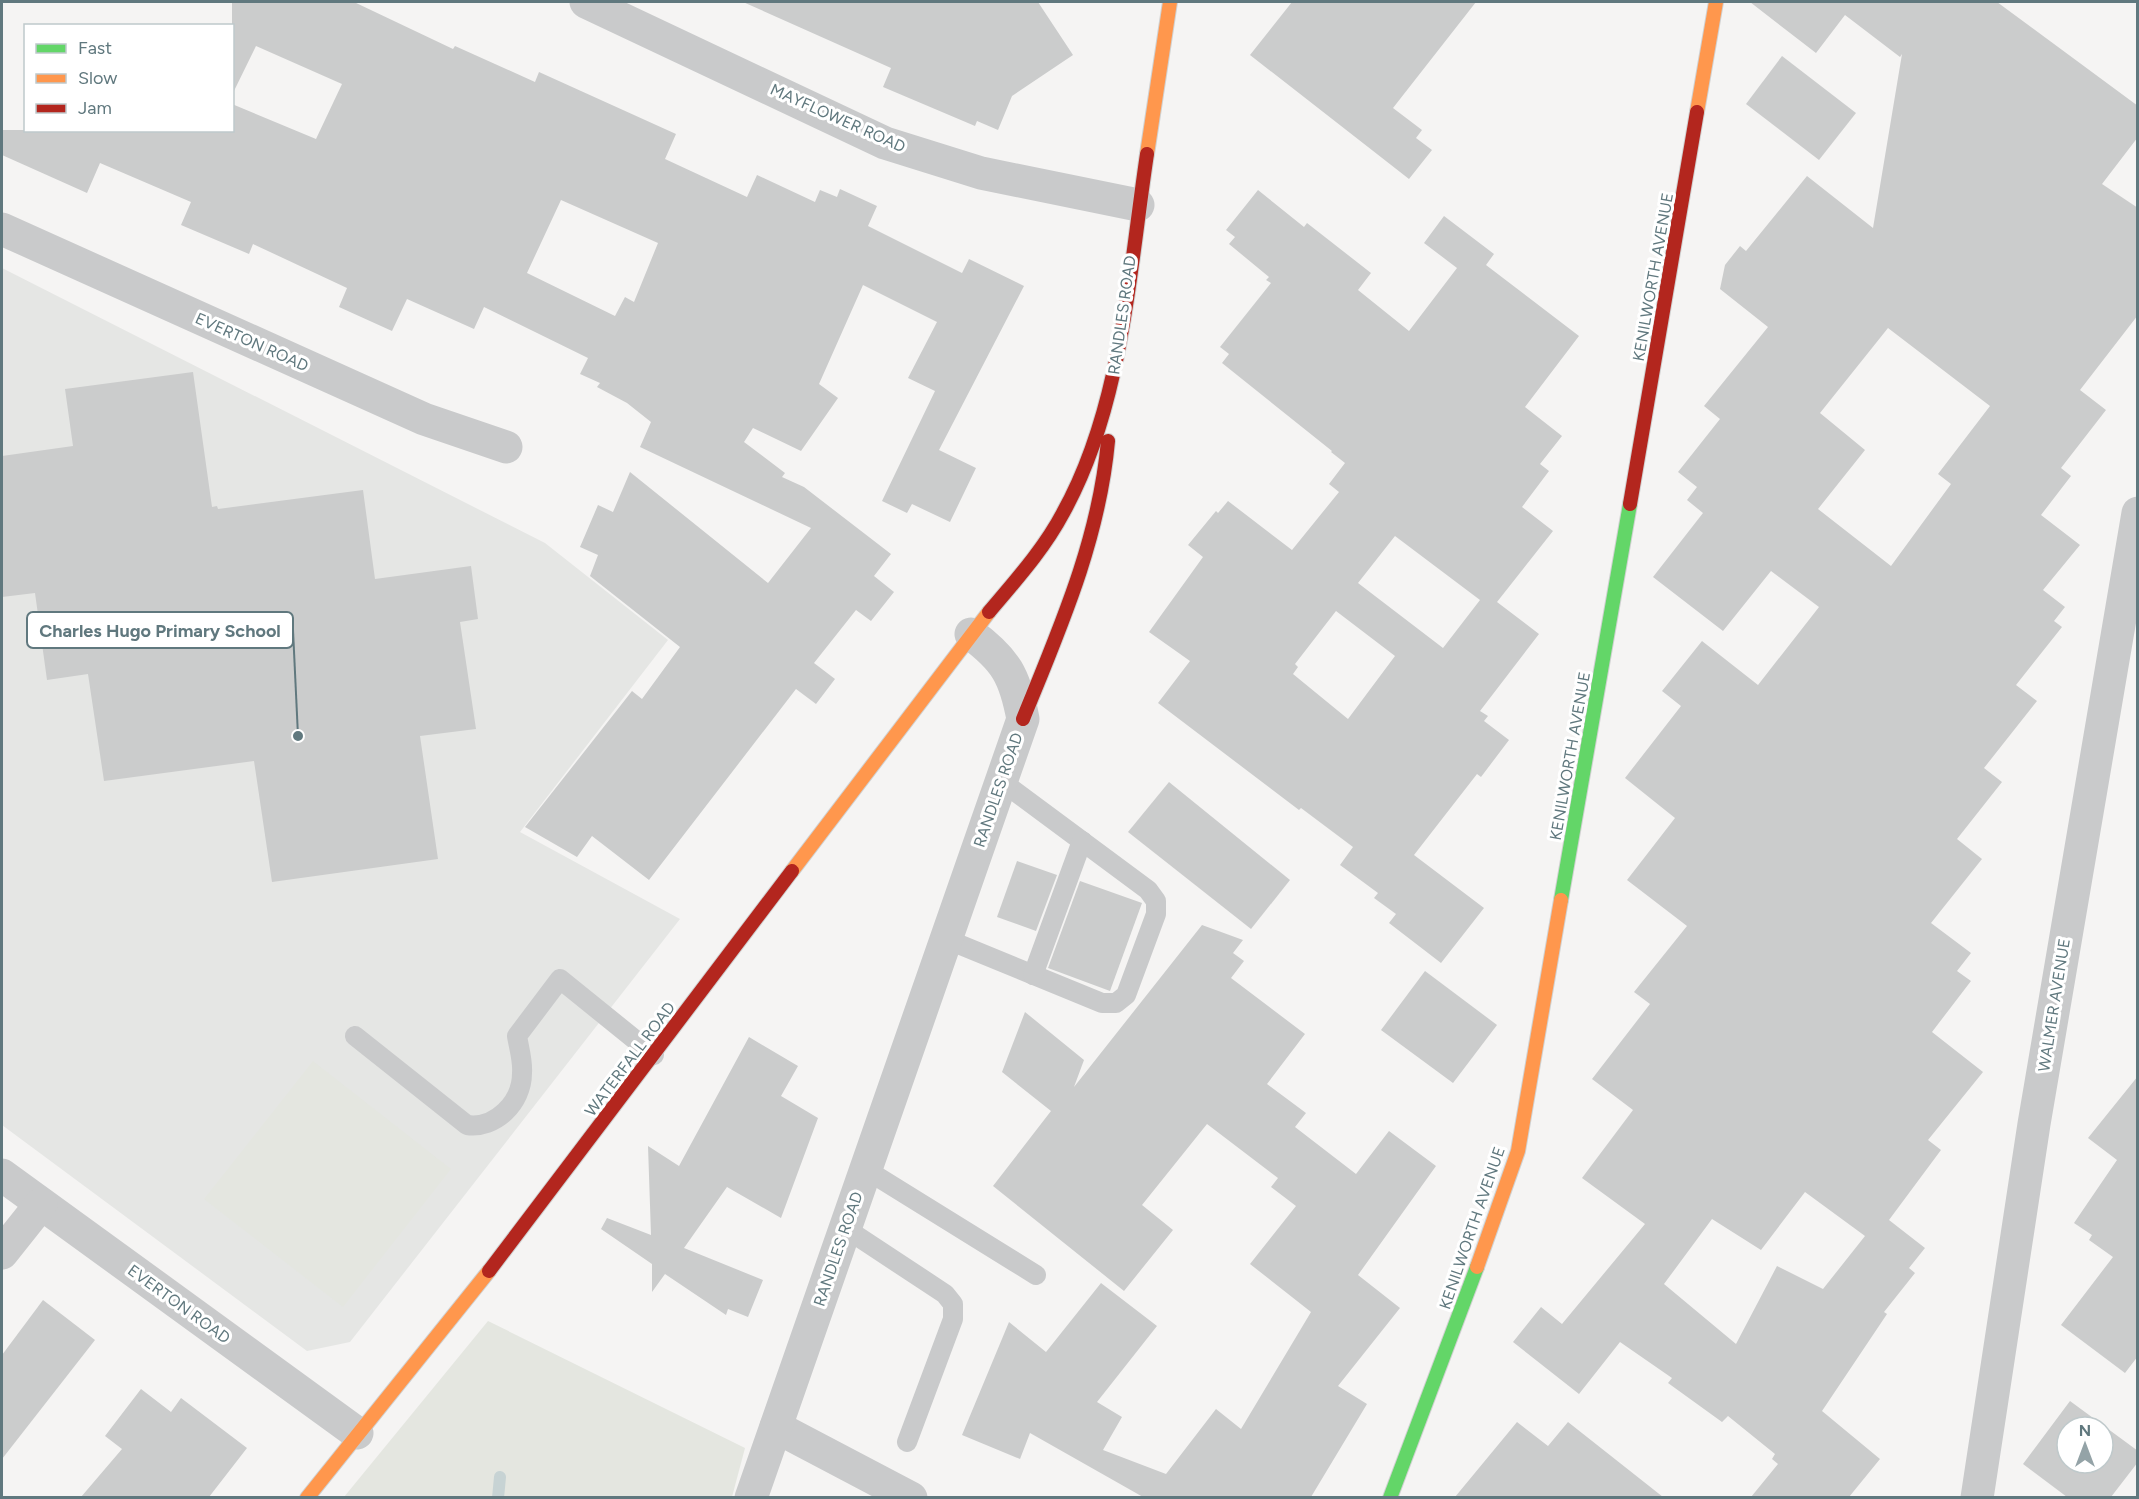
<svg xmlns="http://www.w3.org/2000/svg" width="2139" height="1499" font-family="Figtree,sans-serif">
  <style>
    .built { fill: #e5e6e4 }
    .green { fill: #e4e6e0 }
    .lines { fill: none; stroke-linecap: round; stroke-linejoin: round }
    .stream { stroke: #c7d3d4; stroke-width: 12 }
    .building { fill: #cbcccc; fill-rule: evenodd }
    .fast-casing { stroke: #d0d1d1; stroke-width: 16 }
    .slow-casing { stroke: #d0d1d1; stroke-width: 16 }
    .jam-casing { stroke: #d0d1d1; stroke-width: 16 }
    .lane { stroke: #c9cacb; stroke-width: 20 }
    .street { stroke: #c9cacb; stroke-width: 33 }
    .fast { stroke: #63d668; stroke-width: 14 }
    .slow { stroke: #ff974d; stroke-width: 14 }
    .jam { stroke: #b3261e; stroke-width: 14 }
    .labels { text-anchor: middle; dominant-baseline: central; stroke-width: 6; stroke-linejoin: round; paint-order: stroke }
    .street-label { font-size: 16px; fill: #60787e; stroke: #fff }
    .leader { fill: none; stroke: #60787e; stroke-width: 2 }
    .callout-dot { fill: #60787e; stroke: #fff; stroke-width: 2 }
    .callout { fill: #fff; stroke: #60787e; stroke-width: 2 }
    .callout-label { font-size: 18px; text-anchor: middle; font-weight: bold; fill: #60787e }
  </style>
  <rect width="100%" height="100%" fill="#f5f4f3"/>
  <path class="built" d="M 2,268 L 545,543 L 668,640 L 520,832 L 680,919 L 350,1342 L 307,1351 L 2,1125 Z"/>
  <g class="green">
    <path d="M 313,1061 L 451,1169 L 343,1307 L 204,1199 Z"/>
    <path d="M 488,1321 L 745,1448 L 732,1497 L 344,1497 Z"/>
  </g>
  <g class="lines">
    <path class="stream" d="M 498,1498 L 500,1477"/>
  </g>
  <g class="building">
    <path d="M 232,2 L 354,2 L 453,49 L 455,46 L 535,82 L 539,72 L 676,134 L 665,159 L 747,197 L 757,175 L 815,202 L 820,190 L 837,197 L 840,189 L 877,206 L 868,226 L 962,273 L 969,259 L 1024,286 L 939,450 L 976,468 L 950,522 L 912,504 L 907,513 L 882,501 L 935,391 L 908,378 L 937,322 L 863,285 L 819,384 L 838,398 L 801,451 L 753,428 L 744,442 L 785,473 L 782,477 L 804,487 L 891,554 L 874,576 L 894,592 L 871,621 L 856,610 L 814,663 L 835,679 L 816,704 L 796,689 L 649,880 L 592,836 L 577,857 L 525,827 L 632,691 L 642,699 L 680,647 L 590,576 L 598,555 L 580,547 L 598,505 L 613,512 L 630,472 L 768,583 L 811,528 L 640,447 L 651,422 L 627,403 L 597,387 L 600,383 L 580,374 L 588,358 L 484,307 L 474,329 L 407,299 L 392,331 L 339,307 L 347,288 L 253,244 L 249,254 L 181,225 L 191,202 L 100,163 L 87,193 L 2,155 L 2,130 L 232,130 L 232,104 L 316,139 L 342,84 L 256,46 L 232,95 ZM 561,200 L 658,243 L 634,302 L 625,297 L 615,316 L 527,273 Z"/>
    <path d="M 743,2 L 1038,2 L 1073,55 L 1012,96 L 998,130 L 977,121 L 975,126 L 883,87 L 891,68 Z"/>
    <path d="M 1292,2 L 1476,2 L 1393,108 L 1422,130 L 1416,138 L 1432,150 L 1409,179 L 1250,55 Z"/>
    <path d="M 1750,2 L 1997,2 L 2138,106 L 2138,137 L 2102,184 L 2138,208 L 2138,315 L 2080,390 L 2106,410 L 2061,468 L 2071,476 L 2041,515 L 2080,545 L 2043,590 L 2065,607 L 2054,621 L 2062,627 L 2016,685 L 2037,701 L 1984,768 L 2002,782 L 1957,839 L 1982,859 L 1931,923 L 1971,953 L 1957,971 L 1971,981 L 1932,1032 L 1983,1072 L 1928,1140 L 1941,1150 L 1889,1220 L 1925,1248 L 1909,1268 L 1915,1273 L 1884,1312 L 1887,1314 L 1822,1411 L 1880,1459 L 1849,1497 L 1751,1497 L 1778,1464 L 1772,1459 L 1775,1454 L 1728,1416 L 1722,1422 L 1668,1383 L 1672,1378 L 1620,1342 L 1579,1394 L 1513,1342 L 1541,1307 L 1562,1324 L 1645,1224 L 1582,1178 L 1633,1110 L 1592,1079 L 1650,1004 L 1634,992 L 1687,926 L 1627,880 L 1675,818 L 1625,778 L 1681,706 L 1662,691 L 1702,641 L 1758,685 L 1819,607 L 1771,571 L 1723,631 L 1653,577 L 1703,513 L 1687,500 L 1697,487 L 1678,472 L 1720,419 L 1704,406 L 1768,327 L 1720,289 L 1725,265 L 1740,246 L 1746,251 L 1807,176 L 1873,228 L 1902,54 L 1900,57 L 1845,15 L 1816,53 ZM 1888,328 L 1990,406 L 1938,474 L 1951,484 L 1891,566 L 1818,509 L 1865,450 L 1820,413 ZM 1805,1192 L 1865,1236 L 1823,1289 L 1777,1266 L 1736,1344 L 1664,1284 L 1712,1219 L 1761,1250 Z"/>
    <path d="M 1782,56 L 1856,113 L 1819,160 L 1746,104 Z"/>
    <path d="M 1258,190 L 1304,227 L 1307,223 L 1371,273 L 1358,290 L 1409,331 L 1457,268 L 1424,243 L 1444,216 L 1494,254 L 1486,265 L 1579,336 L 1525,407 L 1562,436 L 1540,464 L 1549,471 L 1522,507 L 1553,531 L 1497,602 L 1539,634 L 1480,711 L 1488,716 L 1484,721 L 1509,740 L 1481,777 L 1477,774 L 1414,855 L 1484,908 L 1441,963 L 1389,923 L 1396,914 L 1374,898 L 1378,893 L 1340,865 L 1353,847 L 1301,808 L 1299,810 L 1158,703 L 1190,661 L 1149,632 L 1203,557 L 1188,545 L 1216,511 L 1218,513 L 1228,501 L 1292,550 L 1339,492 L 1329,484 L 1345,463 L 1331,452 L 1332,451 L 1222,363 L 1229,354 L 1220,347 L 1271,283 L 1266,280 L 1269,277 L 1229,244 L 1235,237 L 1226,230 ZM 1395,536 L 1480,600 L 1443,648 L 1358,583 ZM 1336,611 L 1395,656 L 1348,719 L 1293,674 L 1298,667 L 1295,664 Z"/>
    <path d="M 193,372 L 212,507 L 217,506 L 218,509 L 363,490 L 375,579 L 471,566 L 478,619 L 460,622 L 476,729 L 420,736 L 438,859 L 272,882 L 254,761 L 104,781 L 88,674 L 47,680 L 35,593 L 2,597 L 2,456 L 73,446 L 65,389 Z"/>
    <path d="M 1169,782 L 1290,880 L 1251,929 L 1128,832 Z"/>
    <path d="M 1017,861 L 1057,875 L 1036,931 L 997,917 Z"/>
    <path d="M 1080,881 L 1142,903 L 1110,991 L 1048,968 Z"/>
    <path d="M 1202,925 L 1243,940 L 1233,953 L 1244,961 L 1231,978 L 1305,1034 L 1267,1084 L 1306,1113 L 1295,1127 L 1356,1174 L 1389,1131 L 1436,1166 L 1358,1275 L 1400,1308 L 1338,1386 L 1367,1404 L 1311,1497 L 1143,1497 L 1030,1433 L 1020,1459 L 962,1435 L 1009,1322 L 1046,1352 L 1101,1283 L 1157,1326 L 1097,1402 L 1122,1417 L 1103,1450 L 1166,1474 L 1216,1409 L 1241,1429 L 1311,1312 L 1250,1264 L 1296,1206 L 1271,1187 L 1278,1178 L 1207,1124 L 1142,1205 L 1173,1230 L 1124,1291 L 993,1186 L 1051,1111 L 1002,1072 L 1025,1012 L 1084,1060 L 1074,1087 Z"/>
    <path d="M 1425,971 L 1497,1025 L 1453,1083 L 1381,1030 Z"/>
    <path d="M 749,1037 L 798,1066 L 781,1096 L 818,1118 L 781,1218 L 727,1187 L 684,1248 L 763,1280 L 748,1317 L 728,1309 L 726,1315 L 665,1274 L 652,1292 L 652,1264 L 601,1229 L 607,1218 L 651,1235 L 648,1146 L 679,1166 Z"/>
    <path d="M 2138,1076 L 2138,1356 L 2125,1373 L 2061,1325 L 2113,1257 L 2089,1240 L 2092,1235 L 2074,1223 L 2117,1160 L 2088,1138 Z"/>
    <path d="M 43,1300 L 95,1340 L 2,1459 L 2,1355 Z"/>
    <path d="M 141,1389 L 171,1412 L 181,1398 L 247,1448 L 209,1497 L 81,1497 L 122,1449 L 105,1436 Z"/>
    <path d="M 2070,1401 L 2138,1451 L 2138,1462 L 2111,1497 L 2067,1497 L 2023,1464 ZM 2067,1427 L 2103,1427 L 2103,1463 L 2067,1463 Z"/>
    <path d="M 1517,1422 L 1548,1446 L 1568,1422 L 1663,1497 L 1455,1497 Z"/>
  </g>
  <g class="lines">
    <defs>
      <g id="fast">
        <path d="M 1561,900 L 1630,504"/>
        <path d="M 1390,1498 L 1477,1267"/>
      </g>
      <g id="slow">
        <path d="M 1697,112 L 1716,2"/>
        <path d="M 1147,154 L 1170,2"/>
        <path d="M 792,871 L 989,612"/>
        <path d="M 1477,1267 L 1518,1151 L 1561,900"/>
        <path d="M 307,1498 L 489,1271"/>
      </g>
      <g id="jam">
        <path d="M 1630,504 L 1697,112"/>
        <path d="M 989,612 C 1016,580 1044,549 1063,513 C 1122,407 1129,273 1147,154"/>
        <path d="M 1023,719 C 1060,628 1099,540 1108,441"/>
        <path d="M 489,1271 L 792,871"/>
      </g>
    </defs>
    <use href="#fast" class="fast-casing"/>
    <use href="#slow" class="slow-casing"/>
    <use href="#jam" class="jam-casing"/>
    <g class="lane">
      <path d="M 946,939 L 1102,1003 L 1116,1003 L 1126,995 L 1156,914 L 1156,901 L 1148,890 L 1001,781"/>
      <path d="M 1033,975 L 1082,841"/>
      <path d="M 355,1036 L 467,1125 C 495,1129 522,1103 522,1073 C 523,1061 519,1048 517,1036 L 560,979 L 654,1055"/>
      <path d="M 865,1169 L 1036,1275"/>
      <path d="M 845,1228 L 945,1294 L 953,1304 L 953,1319 L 907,1442"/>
    </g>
    <g class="street">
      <path d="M 586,2 L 885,143 L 981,173 L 1138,205"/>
      <path d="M 2,229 L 424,419 L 506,447"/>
      <path d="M 2,1175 L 357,1433"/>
      <path d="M 2,1253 L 41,1204"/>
      <path d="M 776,1427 L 911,1498"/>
      <path d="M 751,1498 L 1023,719 C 1015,676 1006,660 971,634"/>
      <path d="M 1977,1498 L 2034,1124 L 2138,513"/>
    </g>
    <use href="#fast" class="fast"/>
    <use href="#slow" class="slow"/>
    <use href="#jam" class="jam"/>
  </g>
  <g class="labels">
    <g class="street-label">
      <text transform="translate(838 118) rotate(24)">MAYFLOWER ROAD</text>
      <text transform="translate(1653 277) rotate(-80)">KENILWORTH AVENUE</text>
      <text transform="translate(1122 315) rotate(-82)">RANDLES ROAD</text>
      <text transform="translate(252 342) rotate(24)">EVERTON ROAD</text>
      <text transform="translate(1570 756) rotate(-80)">KENILWORTH AVENUE</text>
      <text transform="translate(998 790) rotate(-71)">RANDLES ROAD</text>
      <text transform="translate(2054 1005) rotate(-81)">WALMER AVENUE</text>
      <text transform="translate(630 1059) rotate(-53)">WATERFALL ROAD</text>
      <text transform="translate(1472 1228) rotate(-71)">KENILWORTH AVENUE</text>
      <text transform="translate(838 1249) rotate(-71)">RANDLES ROAD</text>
      <text transform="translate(179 1304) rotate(36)">EVERTON ROAD</text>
    </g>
  </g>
  <path class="leader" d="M298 736L293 630"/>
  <circle class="callout-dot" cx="298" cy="736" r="6"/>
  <rect class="callout" x="27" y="612" width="266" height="36" rx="6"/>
  <g class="callout-label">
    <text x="160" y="637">Charles Hugo Primary School</text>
  </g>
  <rect width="2139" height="1499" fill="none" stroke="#60787e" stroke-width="6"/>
  <rect x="24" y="24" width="210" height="108" fill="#ffffff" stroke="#bfc9cb" stroke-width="1.5"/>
  <rect x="36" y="44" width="30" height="9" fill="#63d668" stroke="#bfc9cb" stroke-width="1.5"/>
  <text x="78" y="54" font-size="18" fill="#60787e">Fast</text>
  <rect x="36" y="74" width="30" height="9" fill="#ff974d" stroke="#bfc9cb" stroke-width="1.5"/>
  <text x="78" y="84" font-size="18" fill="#60787e">Slow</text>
  <rect x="36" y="104" width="30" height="9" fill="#b3261e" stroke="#bfc9cb" stroke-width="1.5"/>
  <text x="78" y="114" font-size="18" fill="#60787e">Jam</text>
  <g transform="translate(2085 1445)"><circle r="28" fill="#ffffff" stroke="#bfc9cb" stroke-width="1.5"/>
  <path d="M0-4.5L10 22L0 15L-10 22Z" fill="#94a3a7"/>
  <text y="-9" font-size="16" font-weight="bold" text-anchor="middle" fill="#60787e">N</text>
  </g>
</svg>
